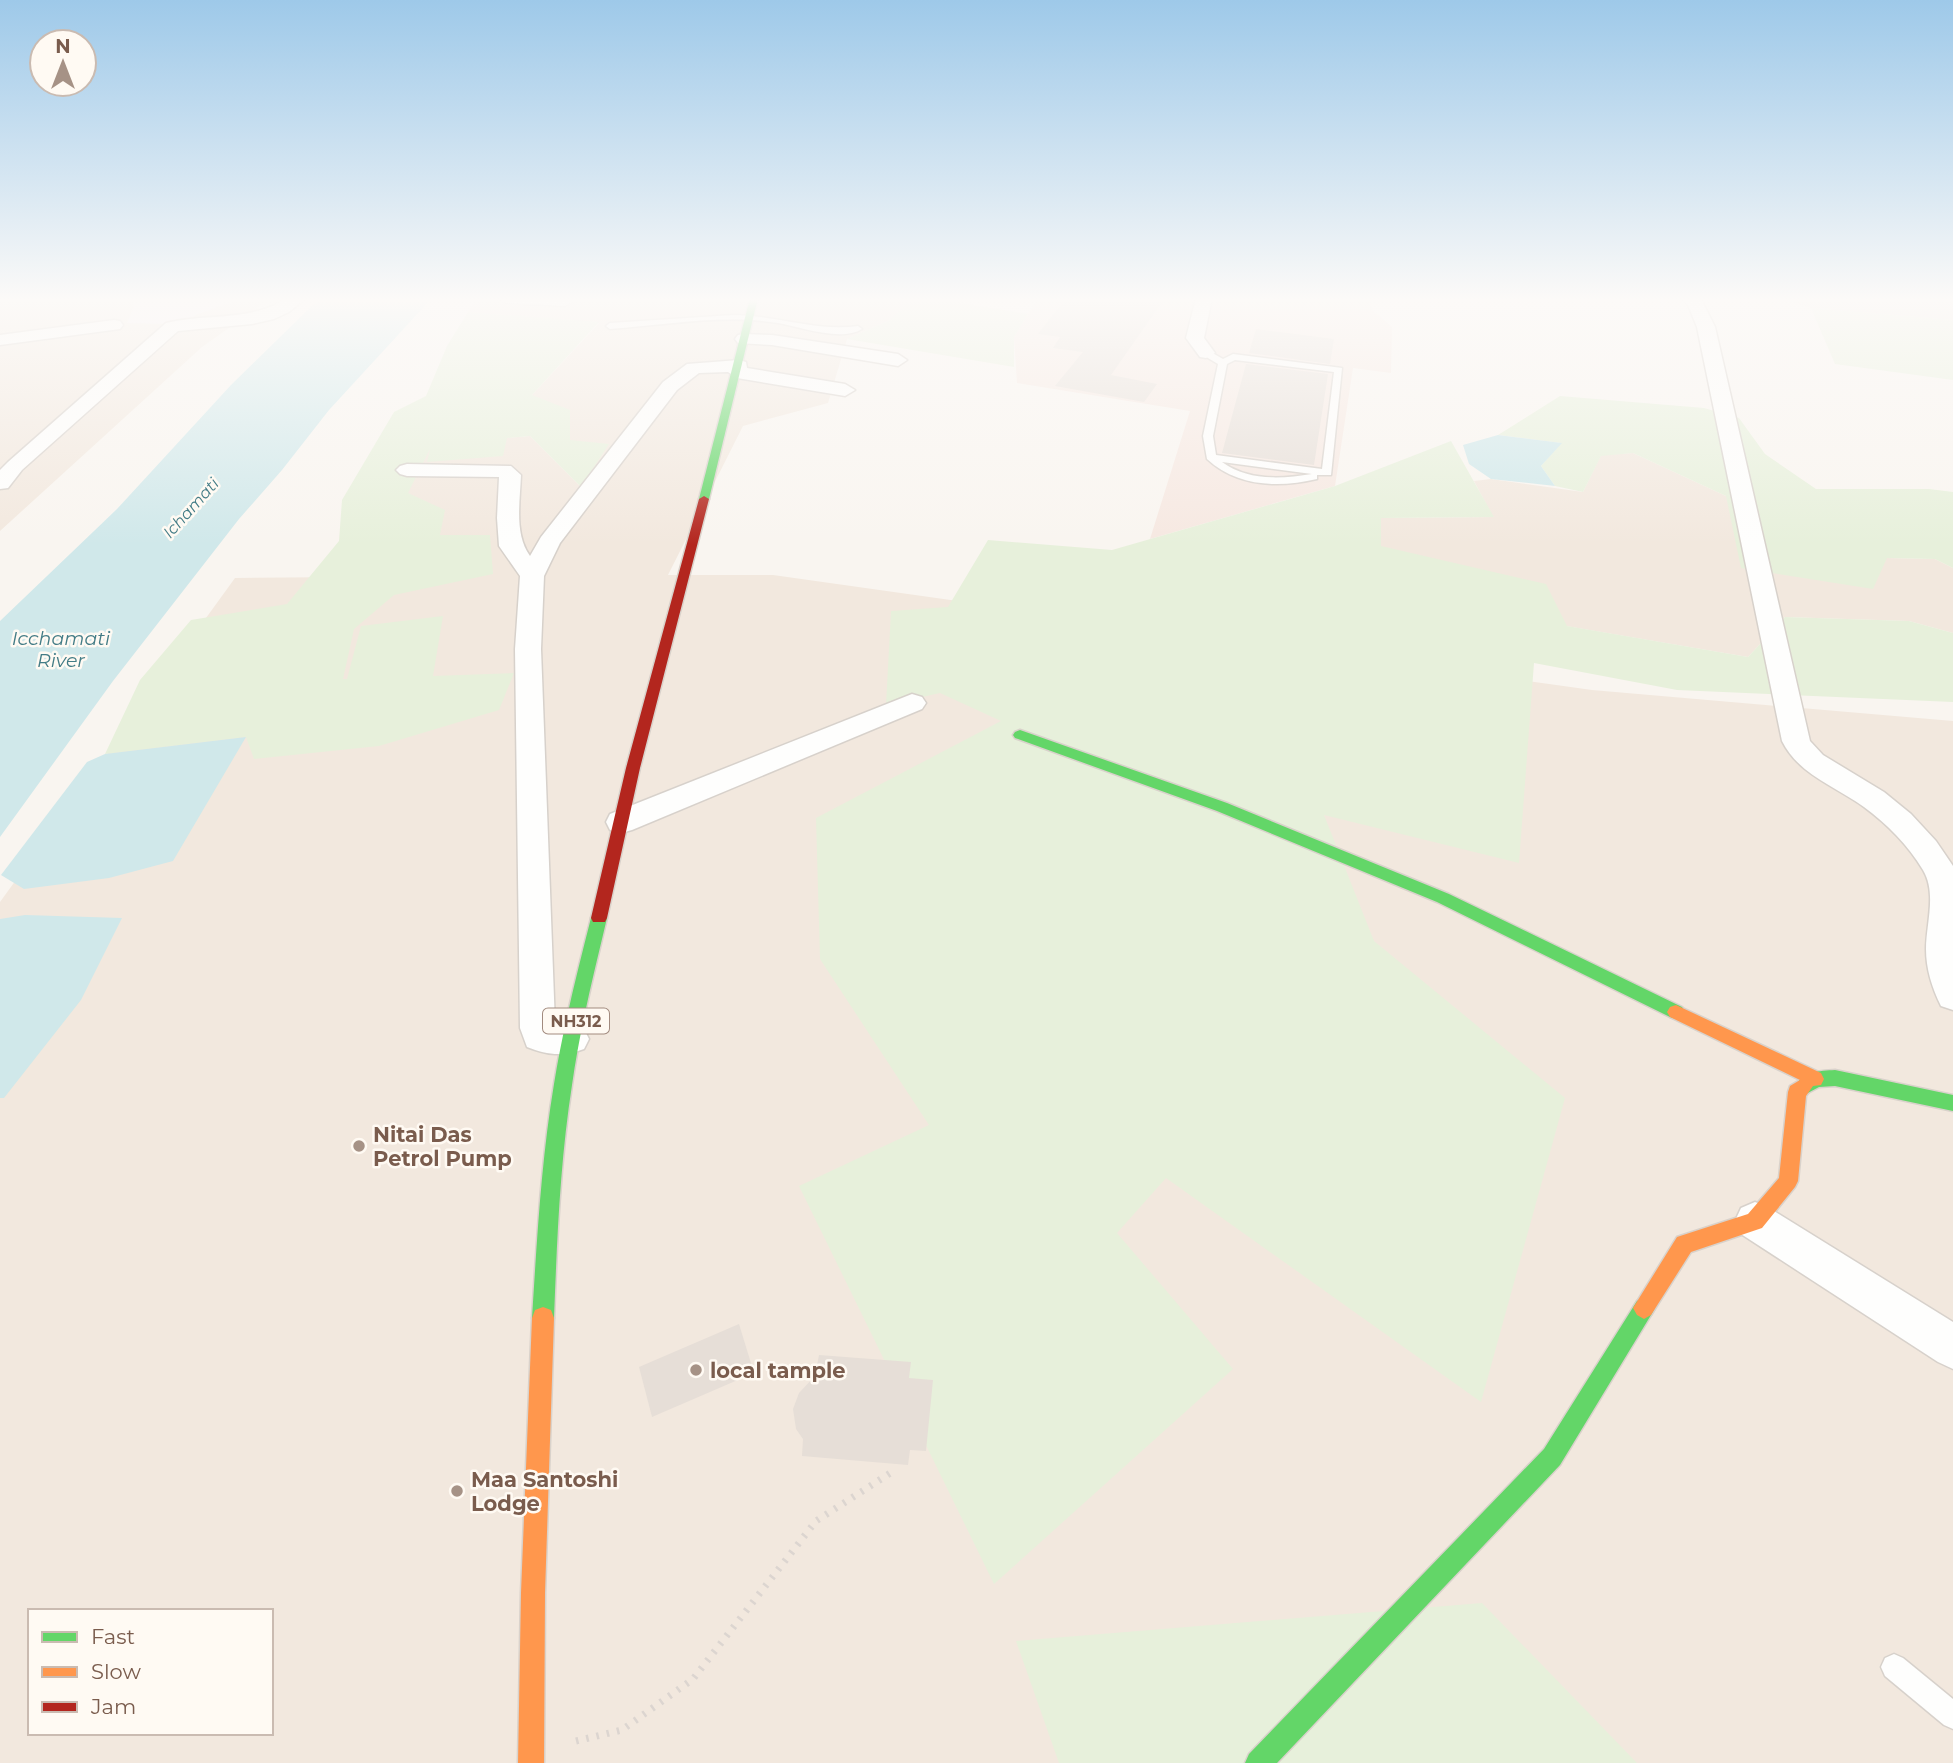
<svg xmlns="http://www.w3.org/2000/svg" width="1953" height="1763" font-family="Montserrat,sans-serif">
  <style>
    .residential { fill: #f2e8de; fill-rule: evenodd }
    .commercial { fill: #f6e8e1 }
    .industrial { fill: #ede5e0 }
    .education { fill: #f6eef6 }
    .green { fill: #e7f0db }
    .water { fill: #d0e8ea }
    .building { fill: #e6ded7 }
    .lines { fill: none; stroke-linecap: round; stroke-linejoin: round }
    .lane-casing { stroke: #d7d1cb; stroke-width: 3 }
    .street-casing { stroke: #d7d1cb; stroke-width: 3 }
    .fast-casing { stroke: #d9d2cb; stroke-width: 3 }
    .slow-casing { stroke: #d9d2cb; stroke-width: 3 }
    .jam-casing { stroke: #d9d2cb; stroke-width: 3 }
    .path { stroke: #dcd5d0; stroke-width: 7; stroke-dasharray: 2.5 8; stroke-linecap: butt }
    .lane { fill: #fefefd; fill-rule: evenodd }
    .street { fill: #fefefd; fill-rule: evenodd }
    .fast { fill: #63d668; fill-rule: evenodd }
    .slow { fill: #ff974d; fill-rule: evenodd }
    .jam { fill: #b3261e; fill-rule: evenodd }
    .poi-dot { fill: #a69286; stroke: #fffaf3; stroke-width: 2.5 }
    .labels { text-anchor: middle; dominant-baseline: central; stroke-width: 5; stroke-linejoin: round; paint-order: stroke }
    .far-water-label { font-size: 16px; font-style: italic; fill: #437c86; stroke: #fffaf3 }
    .shield { fill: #fffaf3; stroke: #a28b7f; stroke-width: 2 }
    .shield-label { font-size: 16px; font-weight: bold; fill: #7a5c4d }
    .water-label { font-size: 19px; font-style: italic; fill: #437c86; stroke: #fffaf3 }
    .near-poi-label { font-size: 21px; font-weight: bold; fill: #7a5c4d; stroke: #fffaf3; text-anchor: start }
  </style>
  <rect width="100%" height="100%" fill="#f9f5f0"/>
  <g class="residential">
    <path d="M 0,298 L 271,298 L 202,347 L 0,531 Z"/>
    <path d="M 478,298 L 913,298 L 890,320 L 847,339 L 828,403 L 743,426 L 668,575 L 773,575 L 1592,690 L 1953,721 L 1953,1763 L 0,1763 L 0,902 L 235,578 L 480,576 L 439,535 L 407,493 L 432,444 L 530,436 L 581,487 L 569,440 L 532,395 L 599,323 L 468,312 ZM 30,1611 L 271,1611 L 271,1733 L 30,1733 Z"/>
    <path d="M 1633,453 L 1726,496 L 1887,558 L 1935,559 L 1953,568 L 1953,633 L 1909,621 L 1785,617 L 1748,657 L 1566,626 L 1380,546 L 1381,518 L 1493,517 L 1474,481 L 1491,479 L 1583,492 L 1601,455 Z"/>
  </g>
  <path class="commercial" d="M 1038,298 L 1373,298 L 1371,309 L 1392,327 L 1391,373 L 1353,368 L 1335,486 L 1150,539 L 1190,411 L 1017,383 L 1014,337 Z"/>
  <path class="industrial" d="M 1778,298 L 1953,298 L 1953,320 L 1811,308 Z"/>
  <path class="education" d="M 133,298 L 251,298 L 222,305 L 173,324 L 127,323 L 134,306 Z"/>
  <g class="green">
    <path d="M 913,298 L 930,298 L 1028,314 L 1014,337 L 1014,367 L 847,339 L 890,320 Z"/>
    <path d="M 1811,308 L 1953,320 L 1953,380 L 1835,364 Z"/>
    <path d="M 468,312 L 599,322 L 532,395 L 570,410 L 570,440 L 609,444 L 581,487 L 530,436 L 507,438 L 503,456 L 427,462 L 430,449 L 408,493 L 445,510 L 440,535 L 490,535 L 493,574 L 394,595 L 354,629 L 343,679 L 347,679 L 361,626 L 443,616 L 433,676 L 514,673 L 499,710 L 379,746 L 254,759 L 246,737 L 105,754 L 140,680 L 191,620 L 287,604 L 339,541 L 342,500 L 394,412 L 426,396 L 447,346 Z"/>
    <path d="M 1560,396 L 1704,408 L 1739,418 L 1765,454 L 1816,489 L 1929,489 L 1953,492 L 1953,568 L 1935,559 L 1887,558 L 1873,589 L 1741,568 L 1726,496 L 1633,453 L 1601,456 L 1583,492 L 1555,486 L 1541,466 L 1561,443 L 1498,435 Z"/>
    <path d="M 1451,441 L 1494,517 L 1381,518 L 1381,546 L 1546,584 L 1567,626 L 1748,657 L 1785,617 L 1909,621 L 1953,633 L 1953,702 L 1677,690 L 1534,663 L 1519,863 L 1324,815 L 1374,941 L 1565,1098 L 1481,1402 L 1166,1178 L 1117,1233 L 1233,1369 L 994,1584 L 799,1186 L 929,1125 L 820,959 L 816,818 L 1001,721 L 940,693 L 886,705 L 891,611 L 948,607 L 988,540 L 1112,550 L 1335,486 Z"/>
    <path d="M 1482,1603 L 1637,1763 L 1059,1763 L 1016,1641 Z"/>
  </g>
  <g class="water">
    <path d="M 320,298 L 432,298 L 329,410 L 282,470 L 239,519 L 113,681 L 0,837 L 0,621 L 117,509 L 231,385 Z"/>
    <path d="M 1498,435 L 1562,443 L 1541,466 L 1555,486 L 1491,479 L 1469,464 L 1463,445 Z"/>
    <path d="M 246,737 L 173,861 L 109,878 L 24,889 L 1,875 L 87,762 L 105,754 Z"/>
    <path d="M 25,915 L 122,918 L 81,1000 L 4,1098 L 0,1098 L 0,919 Z"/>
  </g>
  <g class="building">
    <path d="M 1066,298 L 1165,298 L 1111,375 L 1157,384 L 1144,402 L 1055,386 L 1083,352 L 1053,348 L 1060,337 L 1038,334 Z"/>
    <path d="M 1256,329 L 1334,339 L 1330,364 L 1249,353 Z"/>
    <path d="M 1246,364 L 1328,374 L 1314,465 L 1222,453 Z"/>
    <path d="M 739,1324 L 754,1373 L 652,1417 L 639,1367 Z"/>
    <path d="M 819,1355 L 911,1362 L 909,1378 L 933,1380 L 926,1451 L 910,1450 L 908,1465 L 802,1456 L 803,1439 L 796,1429 L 793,1409 L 799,1393 L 815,1376 Z"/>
  </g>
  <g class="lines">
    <defs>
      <g id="lane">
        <path d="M 733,315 C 775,315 817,332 858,326 L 862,329 C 841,342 801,327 778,323 C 723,314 665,325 610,329 L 606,326 L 610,323 Z"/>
        <path d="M 1203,351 L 1209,351 L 1223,359 L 1233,354 L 1342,368 L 1331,475 L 1317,475 L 1317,479 C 1279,488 1237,487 1207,459 L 1203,436 L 1218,364 L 1203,355 ZM 1235,360 L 1334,372 L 1322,469 L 1216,455 L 1213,436 L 1227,364 ZM 1222,462 L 1312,474 C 1281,479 1248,481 1222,462 Z"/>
        <path d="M 1894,1654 L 1903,1658 L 1953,1699 L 1953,1729 L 1944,1725 L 1885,1676 L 1881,1667 L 1885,1658 Z"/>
      </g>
      <g id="street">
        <path d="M 287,298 L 306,298 L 289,312 L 274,319 L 252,324 L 178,331 L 22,470 L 8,488 L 0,489 L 0,470 L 8,462 L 166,323 C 206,313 252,322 287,298 Z"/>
        <path d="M 498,298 L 571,298 L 573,301 L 565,306 L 506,303 Z"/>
        <path d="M 1196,298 L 1212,298 L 1204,338 L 1215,353 L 1206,358 L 1200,357 L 1186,338 Z"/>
        <path d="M 1681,298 L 1701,299 L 1715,327 L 1810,741 L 1823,755 L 1884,792 L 1911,814 L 1936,841 L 1953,866 L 1953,1010 L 1941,1006 C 1932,988 1926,969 1926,949 C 1926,924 1937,893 1923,870 C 1908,845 1887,824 1864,807 C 1835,786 1799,775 1782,741 L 1697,327 L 1688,305 Z"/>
        <path d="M 114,320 L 120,321 L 123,325 L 120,329 L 0,345 L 0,335 Z"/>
        <path d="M 744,334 L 772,335 L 898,354 L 907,360 L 898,366 L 772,345 L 738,343 L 735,339 L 738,335 Z"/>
        <path d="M 739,360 L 746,362 L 747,368 L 845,384 L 855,390 L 845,396 L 737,378 L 728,372 L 699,373 L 677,390 L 560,543 L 544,576 L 541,649 L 555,1025 L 571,1024 L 584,1029 L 589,1039 L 584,1049 C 563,1057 547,1055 527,1047 L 520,1028 L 515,649 L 520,576 L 499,546 L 497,518 L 499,477 L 407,476 L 400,474 L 396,470 L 400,466 L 407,464 L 511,466 L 521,475 C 520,502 514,534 530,556 L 541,537 L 663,382 L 687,364 Z"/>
        <path d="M 912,694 L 922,697 L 926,703 L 922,709 L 632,830 L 621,833 L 610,830 L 606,822 L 610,814 Z"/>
        <path d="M 1755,1202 L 1769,1208 L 1953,1322 L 1953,1369 L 1938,1362 L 1741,1234 L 1735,1221 L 1741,1208 Z"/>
      </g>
      <g id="fast">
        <path d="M 750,298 L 758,298 L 709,499 L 704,502 L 699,499 Z"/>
        <path d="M 1020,730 L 1227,803 L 1449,894 L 1682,1007 L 1685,1012 L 1682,1017 L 1676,1019 L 1670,1017 L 1437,902 L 1217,811 L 1015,738 L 1013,735 L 1015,732 Z"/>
        <path d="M 599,912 L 605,914 L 607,918 C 594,973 580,1028 572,1085 C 560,1162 557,1240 554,1318 L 551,1326 L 543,1329 L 535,1326 L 532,1318 C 537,1240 541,1162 554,1084 C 563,1028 577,973 591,918 L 593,914 Z"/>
        <path d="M 1835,1070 L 1953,1095 L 1953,1111 L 1835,1086 L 1819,1087 L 1804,1095 L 1798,1093 L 1795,1087 C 1803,1071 1819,1071 1835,1070 Z"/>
        <path d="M 1644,1297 L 1651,1301 L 1655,1308 L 1651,1315 L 1560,1465 L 1277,1763 L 1245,1763 L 1249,1754 L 1544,1449 L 1637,1301 Z"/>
      </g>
      <g id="slow">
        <path d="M 1676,1005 L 1821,1073 L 1824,1079 L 1821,1085 L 1813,1086 L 1806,1096 L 1798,1181 L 1795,1187 L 1762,1228 L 1691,1252 L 1651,1315 L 1644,1319 L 1637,1315 L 1633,1308 L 1677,1237 L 1748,1214 L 1779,1178 L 1788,1092 L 1790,1086 L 1800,1080 L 1670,1017 L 1667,1012 L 1670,1007 Z"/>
        <path d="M 543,1307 L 551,1310 L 554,1318 L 545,1593 L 544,1763 L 518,1763 L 521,1593 L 532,1318 L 535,1310 Z"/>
      </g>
      <path id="jam" d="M 704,496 L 709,499 L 640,768 L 607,918 L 605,922 L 593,922 L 591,918 L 626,768 L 699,499 Z"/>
    </defs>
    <use href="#lane" class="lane-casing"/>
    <use href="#street" class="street-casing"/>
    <use href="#fast" class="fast-casing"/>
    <use href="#slow" class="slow-casing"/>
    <use href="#jam" class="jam-casing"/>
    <path class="path" d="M 576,1741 L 622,1730 L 693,1679 L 816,1521 L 895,1470"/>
    <use href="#lane" class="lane"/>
    <use href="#street" class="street"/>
    <use href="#fast" class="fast"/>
    <use href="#slow" class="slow"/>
    <use href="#jam" class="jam"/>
  </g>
  <linearGradient id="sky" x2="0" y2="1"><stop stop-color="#9ec9e9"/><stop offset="0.55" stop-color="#fcfaf8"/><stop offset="1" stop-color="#fcfaf8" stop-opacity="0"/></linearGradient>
  <rect width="1953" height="545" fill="url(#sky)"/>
  <g class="poi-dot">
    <circle cx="359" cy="1146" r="7"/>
    <circle cx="696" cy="1370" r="7"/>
    <circle cx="457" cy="1491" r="7"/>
  </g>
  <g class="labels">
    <g class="far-water-label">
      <text transform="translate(191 508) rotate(-48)">Ichamati</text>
    </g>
    <rect class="shield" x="543" y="1008.5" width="66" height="25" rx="5"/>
    <g class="shield-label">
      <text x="576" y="1021">NH312</text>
    </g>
    <g class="water-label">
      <text x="61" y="638">Icchamati<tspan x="61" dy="22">River</tspan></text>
    </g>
    <g class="near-poi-label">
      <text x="373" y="1134">Nitai Das<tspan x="373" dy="24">Petrol Pump</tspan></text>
      <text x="710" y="1370">local tample</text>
      <text x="471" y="1479">Maa Santoshi<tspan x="471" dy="24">Lodge</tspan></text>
    </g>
  </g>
  <rect x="28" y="1609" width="245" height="126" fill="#fffaf3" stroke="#cabbb1" stroke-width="2"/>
  <rect x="42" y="1632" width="35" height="10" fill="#63d668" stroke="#cabbb1" stroke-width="2"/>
  <text x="91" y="1644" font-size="21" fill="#7a5c4d">Fast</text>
  <rect x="42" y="1667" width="35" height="10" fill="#ff974d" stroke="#cabbb1" stroke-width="2"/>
  <text x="91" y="1679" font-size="21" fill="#7a5c4d">Slow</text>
  <rect x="42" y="1702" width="35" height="10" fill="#b3261e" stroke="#cabbb1" stroke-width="2"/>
  <text x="91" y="1714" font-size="21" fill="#7a5c4d">Jam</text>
  <g transform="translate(63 63)"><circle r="33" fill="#fffaf3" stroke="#cabbb1" stroke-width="2"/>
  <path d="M0-5L12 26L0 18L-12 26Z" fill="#a69286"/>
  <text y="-10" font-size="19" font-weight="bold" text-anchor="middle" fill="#7a5c4d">N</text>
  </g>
</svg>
